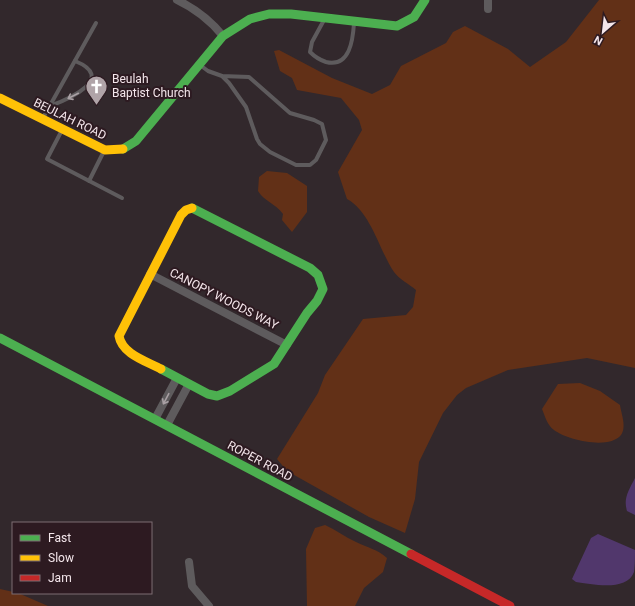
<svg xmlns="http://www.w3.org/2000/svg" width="635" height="606" font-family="Roboto,sans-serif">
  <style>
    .green { fill: #623017 }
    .water { fill: #51376c }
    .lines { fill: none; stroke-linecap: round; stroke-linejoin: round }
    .lane { stroke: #5e5b5d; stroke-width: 4 }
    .street { stroke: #5e5b5d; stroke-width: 8 }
    .fast { stroke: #4caf50; stroke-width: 9 }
    .slow { stroke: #ffc107; stroke-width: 9 }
    .jam { stroke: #c62828; stroke-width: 9 }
    .oneway { stroke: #a9a0a4 }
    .labels { text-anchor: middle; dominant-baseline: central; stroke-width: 4; stroke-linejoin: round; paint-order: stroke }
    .poi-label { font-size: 12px; fill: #f4e6eb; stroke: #2d1a21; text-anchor: start }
    .street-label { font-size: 12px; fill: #f4e6eb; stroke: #2d1a21 }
  </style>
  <rect width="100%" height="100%" fill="#32282c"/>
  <g class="green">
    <path d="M 599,0 L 635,0 L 635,368 L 587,358 L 508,370 L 466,388 L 457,395 L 443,413 L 419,462 L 415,499 L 405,533 L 369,517 L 287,471 L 277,459 L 318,393 L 325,375 L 363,319 L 406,315 L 413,307 L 416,290 C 409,284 399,279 394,272 C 379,250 371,212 347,199 L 338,172 L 362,130 L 359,120 L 341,98 L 297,90 L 292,78 L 280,71 L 274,51 L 279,50 L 332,78 L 372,94 L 390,85 L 401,66 L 446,43 L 453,32 L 465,26 L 508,49 L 530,67 L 566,42 Z"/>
    <path d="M 267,171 L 287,173 L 307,186 L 307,212 L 292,232 L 282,220 L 283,214 C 276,204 264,201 258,191 L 259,177 Z"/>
    <path d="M 580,383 L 600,391 L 620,405 C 621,413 627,427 621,435 C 609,450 567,440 554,430 C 547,425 545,416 542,409 L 558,384 Z"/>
    <path d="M 325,525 C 336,530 345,537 356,542 C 368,548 377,549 387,558 L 383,572 L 364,588 L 355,606 L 307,606 L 306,549 L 315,528 Z"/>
    <path d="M 0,589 L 18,593 L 48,606 L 0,606 Z"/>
  </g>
  <g class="water">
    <path d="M 635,478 L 635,515 L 627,511 C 623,498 629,490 635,478 Z"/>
    <path d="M 598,534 L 635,550 C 635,557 635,566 634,572 C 627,592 592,584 576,582 L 572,579 L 591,538 Z"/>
  </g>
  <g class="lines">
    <g class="lane">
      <path d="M 324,20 L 312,42 L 310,52 C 315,57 320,60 326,62 C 350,68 353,39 354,23"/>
      <path d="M 200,65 L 208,71 L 222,76 L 229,83 L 246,107 L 257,139 L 260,144 L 270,152 L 296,165 L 310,165 L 316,160 L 326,140 L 322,124 L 314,120 L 290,113 L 249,77 L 222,76"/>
      <path d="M 50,106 C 69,99 117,78 75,61"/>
      <path d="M 43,118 L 96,23"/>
      <path d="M 62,130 L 47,159 L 122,198"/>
      <path d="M 89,181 L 104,151"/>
    </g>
    <g class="street">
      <path d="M 177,0 C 196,9 210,20 223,36"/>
      <path d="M 488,0 L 488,9"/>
      <path d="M 150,274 L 287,345"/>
      <path d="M 155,419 L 177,378"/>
      <path d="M 167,425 L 189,384"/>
      <path d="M 189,562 L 192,586 L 209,606"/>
    </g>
    <g class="fast">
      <path d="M 123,149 L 136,141 L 223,36 L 250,19 L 269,14 L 291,14 L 397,26 L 414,17 L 425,0"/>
      <path d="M 0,338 L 411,554"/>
      <path d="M 161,369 L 208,394 L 217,396 L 230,391 L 274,364 L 307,313 L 317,301 L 323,289 L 318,275 L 310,268 L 192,208"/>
    </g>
    <g class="slow">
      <path d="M 0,98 L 105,150 L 123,149"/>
      <path d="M 161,369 C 146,361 122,354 119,336 L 181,215 L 186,210 L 192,208"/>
    </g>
    <path class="jam" d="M 411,554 L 510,606"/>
  </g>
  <defs><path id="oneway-shaft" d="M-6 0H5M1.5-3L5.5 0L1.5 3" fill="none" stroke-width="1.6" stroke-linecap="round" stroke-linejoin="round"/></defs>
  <g class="oneway">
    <use href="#oneway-shaft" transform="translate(73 96) rotate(153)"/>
    <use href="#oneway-shaft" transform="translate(166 399) rotate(118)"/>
  </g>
  <defs>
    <symbol id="church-pin" viewBox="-11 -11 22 30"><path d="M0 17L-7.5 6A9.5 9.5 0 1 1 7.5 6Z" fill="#b0a4a8" stroke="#2d1a21"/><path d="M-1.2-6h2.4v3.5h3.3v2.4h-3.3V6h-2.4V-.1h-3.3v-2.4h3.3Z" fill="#fff"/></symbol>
  </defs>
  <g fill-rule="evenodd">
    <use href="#church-pin" x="84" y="74" width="25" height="34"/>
  </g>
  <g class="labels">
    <g class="poi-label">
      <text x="112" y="79">Beulah<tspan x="112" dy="14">Baptist Church</tspan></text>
    </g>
    <g class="street-label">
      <text transform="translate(70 119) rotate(26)">BEULAH ROAD</text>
      <text transform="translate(224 299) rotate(27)">CANOPY WOODS WAY</text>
      <text transform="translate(260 461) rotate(28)">ROPER ROAD</text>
    </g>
  </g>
  <rect x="12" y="522" width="140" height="72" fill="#2d1a21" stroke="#7d6c72"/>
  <rect x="20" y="535" width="20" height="6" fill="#4caf50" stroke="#7d6c72"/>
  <text x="48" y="542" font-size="12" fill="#f4e6eb">Fast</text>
  <rect x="20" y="555" width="20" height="6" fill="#ffc107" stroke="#7d6c72"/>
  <text x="48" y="562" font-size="12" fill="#f4e6eb">Slow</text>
  <rect x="20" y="575" width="20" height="6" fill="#c62828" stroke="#7d6c72"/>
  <text x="48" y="582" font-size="12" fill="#f4e6eb">Jam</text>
  <g transform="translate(603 32) rotate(208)" stroke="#2d1a21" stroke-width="3" paint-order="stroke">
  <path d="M0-3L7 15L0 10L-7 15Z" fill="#f4e6eb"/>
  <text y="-6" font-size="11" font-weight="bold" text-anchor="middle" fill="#f4e6eb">N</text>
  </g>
</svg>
